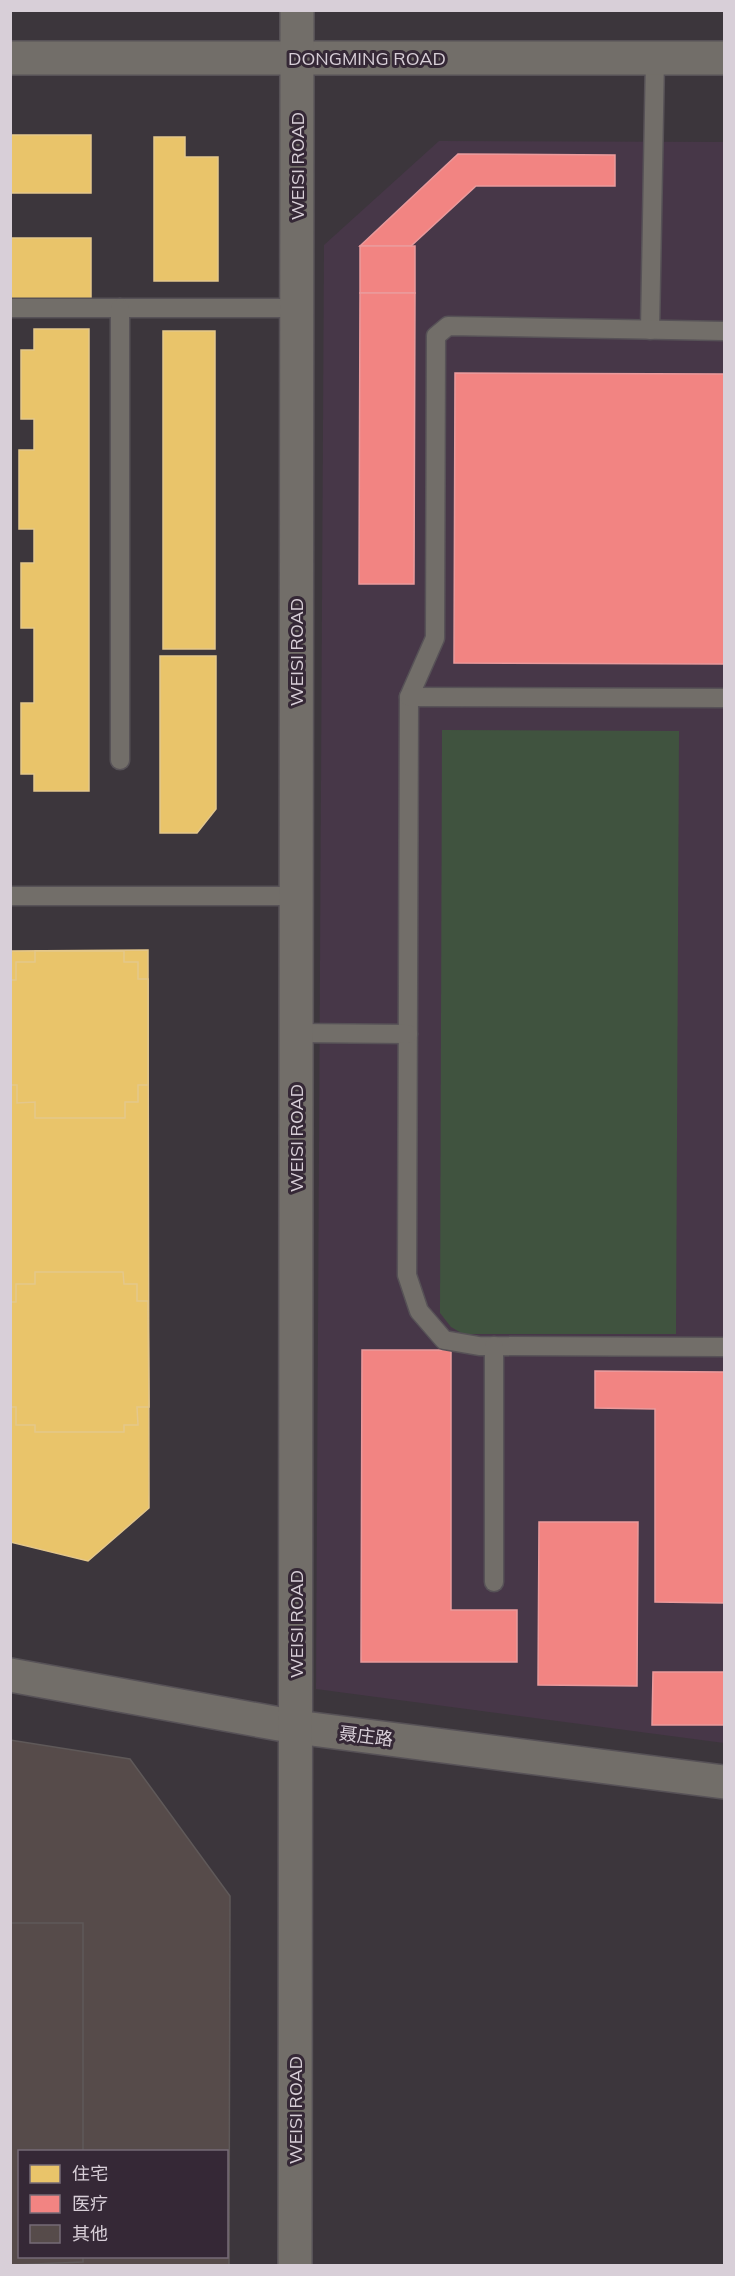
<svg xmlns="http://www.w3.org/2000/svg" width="735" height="2276" font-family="Mulish,'Noto Sans SC',sans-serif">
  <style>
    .built { fill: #473748 }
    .green { fill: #40533f }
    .homes { fill: #e9c46a; stroke: #e4c78b; stroke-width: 1.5 }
    .health { fill: #f28482; stroke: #ea9a9c; stroke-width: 1.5 }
    .building { fill: #564b4a; stroke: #5f5959; stroke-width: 1.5; fill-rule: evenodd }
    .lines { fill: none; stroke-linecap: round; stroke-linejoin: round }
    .service-casing { stroke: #575257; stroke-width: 21 }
    .minor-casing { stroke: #575257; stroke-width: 36 }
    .tertiary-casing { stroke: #575257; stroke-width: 36 }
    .service { stroke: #726e69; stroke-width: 18 }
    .minor { stroke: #726e69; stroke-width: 33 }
    .tertiary { stroke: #726e69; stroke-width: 33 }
    .labels { text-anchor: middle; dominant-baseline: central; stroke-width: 6; stroke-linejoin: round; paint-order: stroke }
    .street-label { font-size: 18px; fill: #d8cfd8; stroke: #352836 }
  </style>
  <rect width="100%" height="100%" fill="#3c363c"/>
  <path class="built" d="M 439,141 L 724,142 L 724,1743 L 316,1689 L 324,245 Z"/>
  <path class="green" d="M 442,730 L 679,731 L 676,1334 L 463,1334 L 451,1327 L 440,1313 Z"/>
  <g class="homes">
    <rect x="10" y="135" width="81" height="58"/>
    <path d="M 154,137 L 185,137 L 185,157 L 218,157 L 218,281 L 154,281 Z"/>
    <rect x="10" y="238" width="81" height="61"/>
    <path d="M 34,329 L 89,329 L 89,791 L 34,791 L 34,774 L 21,774 L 21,703 L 34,703 L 34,628 L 21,628 L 21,563 L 34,563 L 34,529 L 19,529 L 19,450 L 34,450 L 34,419 L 21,419 L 21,350 L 34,350 Z"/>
    <rect x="163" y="331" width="52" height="318"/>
    <path d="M 160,656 L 216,656 L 216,809 L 197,833 L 160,833 Z"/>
    <path d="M 148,950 L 149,1508 L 88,1561 L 10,1542 L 10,951 Z"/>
    <path d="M 35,951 L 124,951 L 124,962 L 138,962 L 138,979 L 148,979 L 148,1085 L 138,1085 L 138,1102 L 125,1102 L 125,1118 L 35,1118 L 35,1102 L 17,1103 L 17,1085 L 10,1085 L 10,980 L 16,980 L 16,962 L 35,962 Z"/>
    <path d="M 35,1272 L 123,1272 L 124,1284 L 137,1284 L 137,1301 L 148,1301 L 149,1407 L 137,1407 L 138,1425 L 124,1425 L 124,1432 L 35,1432 L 35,1425 L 16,1425 L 16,1407 L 10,1407 L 10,1302 L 16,1302 L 16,1284 L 35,1284 Z"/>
  </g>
  <g class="health">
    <path d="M 458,154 L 615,155 L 615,186 L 476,186 L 411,246 L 360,246 Z"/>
    <rect x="360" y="246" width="55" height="47"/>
    <path d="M 360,293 L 415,293 L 414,584 L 359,584 Z"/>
    <path d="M 455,373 L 724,374 L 724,664 L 454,663 Z"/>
    <path d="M 362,1350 L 451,1350 L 451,1610 L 517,1610 L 517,1662 L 361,1662 Z"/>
    <path d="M 595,1371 L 724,1372 L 724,1603 L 655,1602 L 655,1409 L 595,1408 Z"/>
    <path d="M 539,1522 L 638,1522 L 637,1686 L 538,1685 Z"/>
    <path d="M 653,1672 L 724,1672 L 724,1725 L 652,1725 Z"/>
  </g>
  <g class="building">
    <path d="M 10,1740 L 130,1759 L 230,1896 L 229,2266 L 10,2266 ZM 20,2152 L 226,2152 L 226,2256 L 20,2256 Z"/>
    <path d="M 10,1923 L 83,1923 L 83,2152 L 20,2152 L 20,2256 L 83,2256 L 83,2262 L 10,2265 Z"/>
  </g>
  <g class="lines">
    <defs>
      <g id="service">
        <path d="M 10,308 L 297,308"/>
        <path d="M 120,308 L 120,760"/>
        <path d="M 650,330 L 655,58"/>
        <path d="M 724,331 L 448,326 L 436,336 L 435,638 L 409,697 L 407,1275 L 419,1311 L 444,1340 L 479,1346 L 724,1347"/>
        <path d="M 409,697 L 724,698"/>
        <path d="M 10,896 L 296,896"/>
        <path d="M 296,1033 L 408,1034"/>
        <path d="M 494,1346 L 494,1582"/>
      </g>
      <path id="minor" d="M 10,1675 L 296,1727 L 724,1782"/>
      <g id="tertiary">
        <path d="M 10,58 L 724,58"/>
        <path d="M 295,2266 L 297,10"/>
      </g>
    </defs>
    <use href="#service" class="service-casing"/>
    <use href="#minor" class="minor-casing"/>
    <use href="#tertiary" class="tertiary-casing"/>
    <use href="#service" class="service"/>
    <use href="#minor" class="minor"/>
    <use href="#tertiary" class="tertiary"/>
  </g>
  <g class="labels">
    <g class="street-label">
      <text x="367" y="58">DONGMING ROAD</text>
      <text transform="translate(297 166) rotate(-90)">WEISI ROAD</text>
      <text transform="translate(296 652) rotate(-90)">WEISI ROAD</text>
      <text transform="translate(296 1138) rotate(-90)">WEISI ROAD</text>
      <text transform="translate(296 1624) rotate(-90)">WEISI ROAD</text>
      <text transform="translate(366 1736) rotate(7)">聂庄路</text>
      <text transform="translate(295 2110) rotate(-90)">WEISI ROAD</text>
    </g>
  </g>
  <rect width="735" height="2276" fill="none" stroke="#d8cfd8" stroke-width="24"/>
  <rect x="18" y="2150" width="210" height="108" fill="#352836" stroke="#766b77" stroke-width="1.5"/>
  <rect x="30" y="2165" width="30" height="18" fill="#e9c46a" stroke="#766b77" stroke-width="1.5"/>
  <text x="72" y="2180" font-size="18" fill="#d8cfd8">住宅</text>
  <rect x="30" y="2195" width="30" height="18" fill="#f28482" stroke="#766b77" stroke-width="1.5"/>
  <text x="72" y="2210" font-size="18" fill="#d8cfd8">医疗</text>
  <rect x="30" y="2225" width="30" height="18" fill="#564b4a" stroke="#766b77" stroke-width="1.5"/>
  <text x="72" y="2240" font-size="18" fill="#d8cfd8">其他</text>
</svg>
